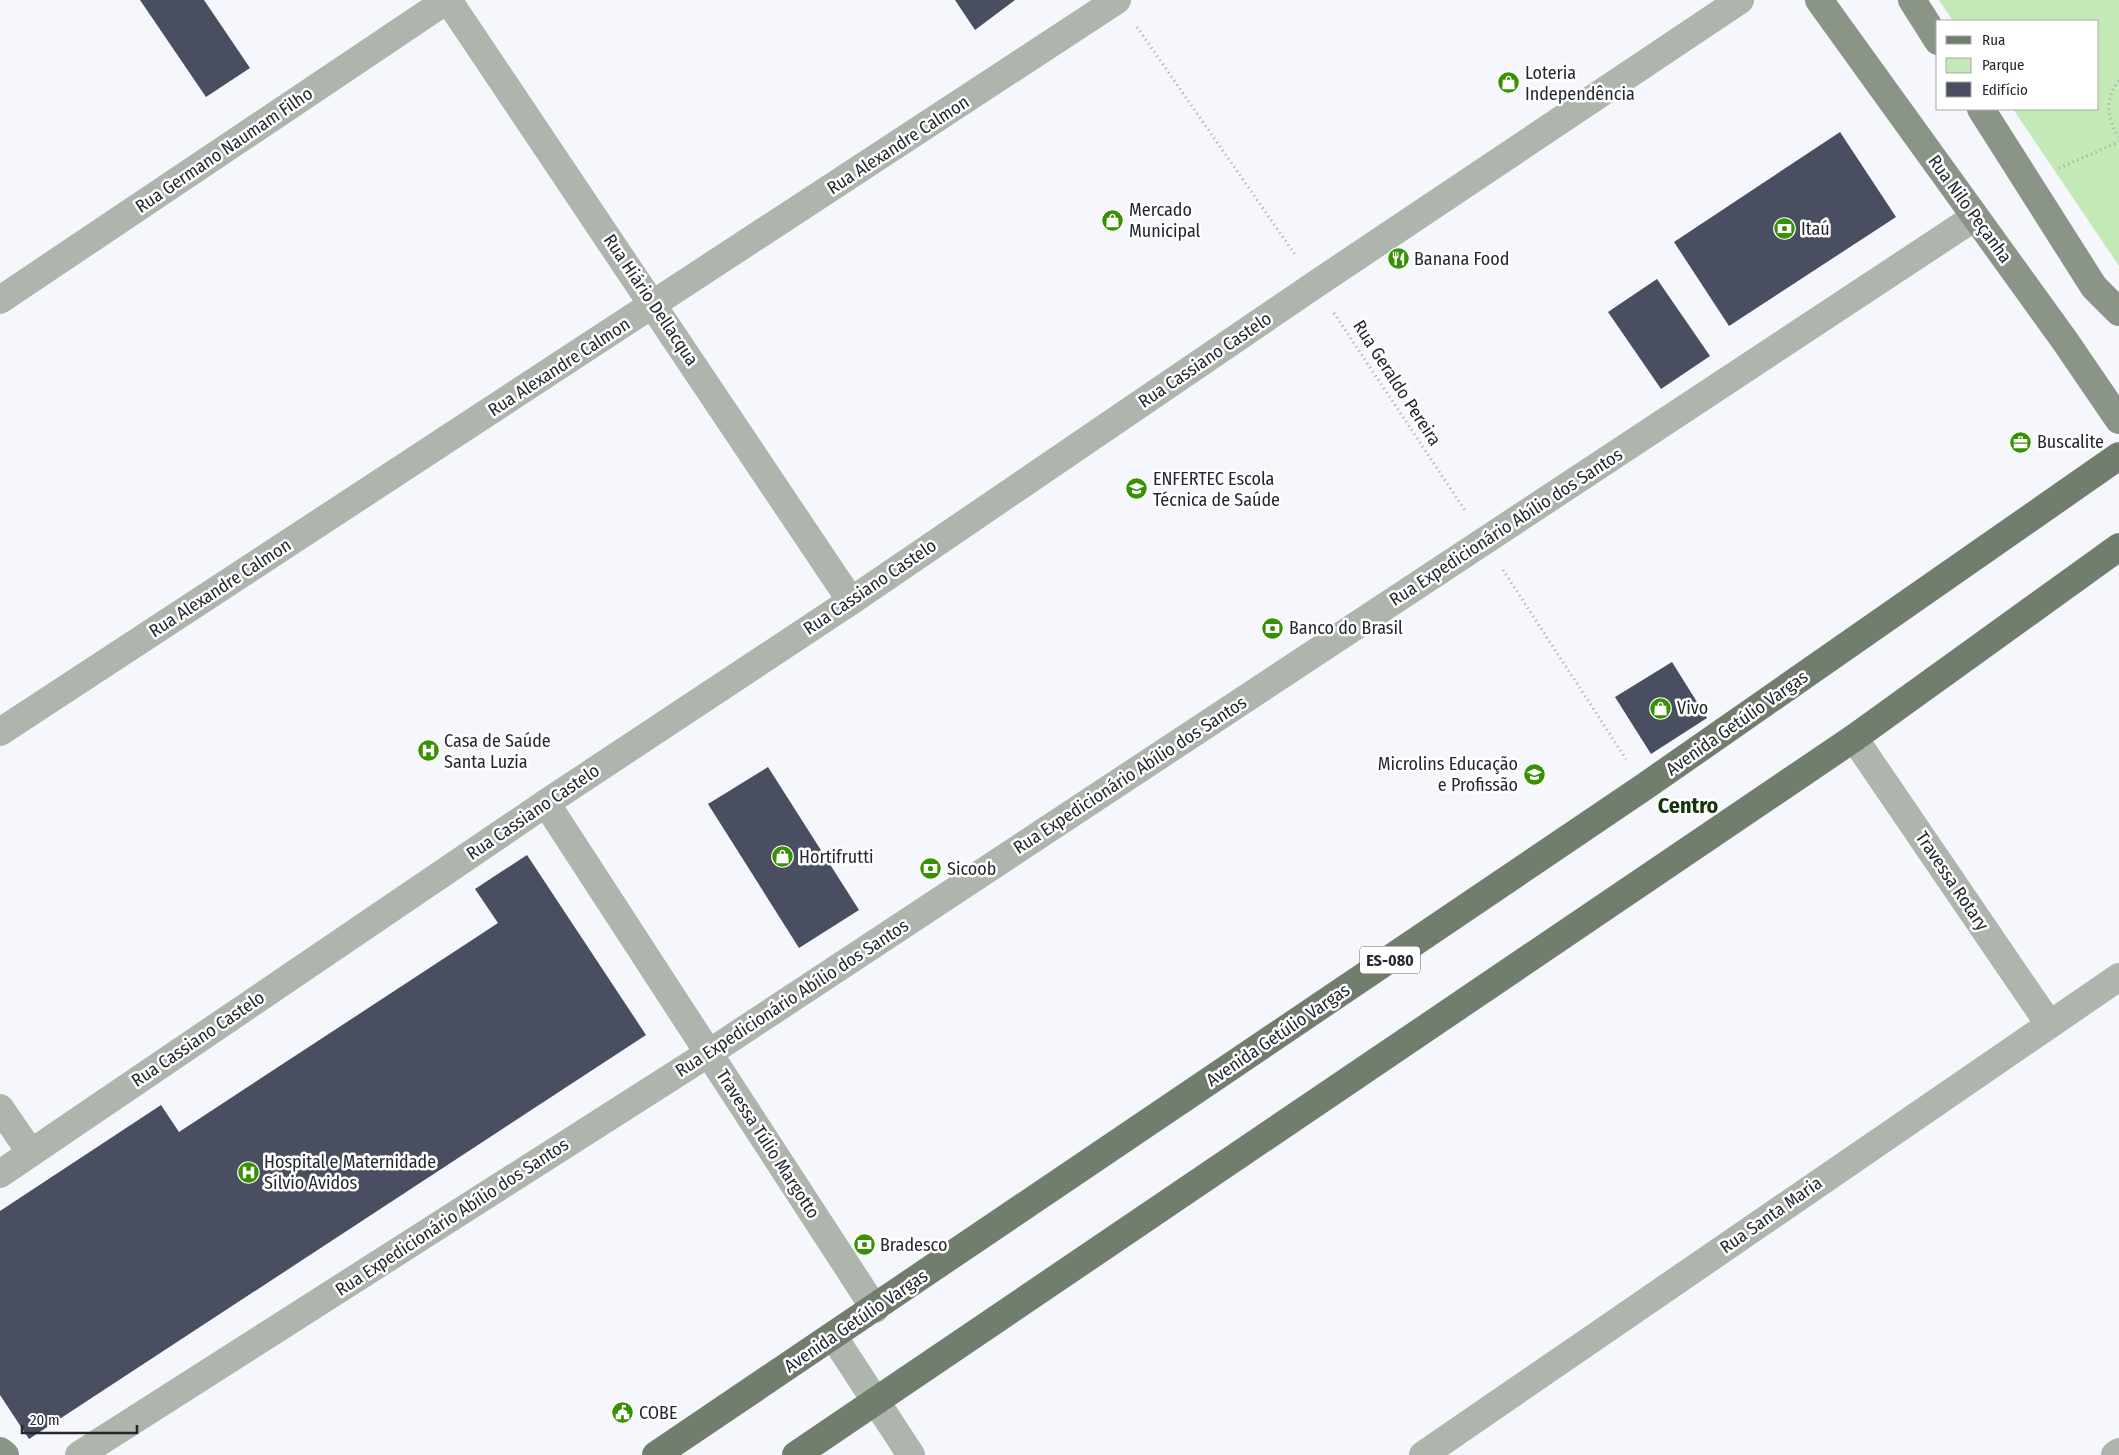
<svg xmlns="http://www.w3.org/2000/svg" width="2119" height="1455" font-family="'Fira Sans Condensed',sans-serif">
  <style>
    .green { fill: #c2e9b6 }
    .building { fill: #494e60 }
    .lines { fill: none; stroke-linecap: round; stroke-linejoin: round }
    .path { stroke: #a3a4ab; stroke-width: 3; stroke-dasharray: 1 4; stroke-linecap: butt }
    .street { stroke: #aeb5ac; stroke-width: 28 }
    .secondary { stroke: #8a9487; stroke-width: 28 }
    .primary { stroke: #717d6d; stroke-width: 28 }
    .labels { text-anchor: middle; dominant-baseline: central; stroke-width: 5; stroke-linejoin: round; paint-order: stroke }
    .shield { fill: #fff; stroke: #66686e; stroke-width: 1 }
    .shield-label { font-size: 16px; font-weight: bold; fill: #252730 }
    .poi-label { font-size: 18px; fill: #252730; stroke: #fff; text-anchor: start }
    .street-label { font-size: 18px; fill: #252730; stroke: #fff }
    .district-label { font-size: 22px; font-weight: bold; fill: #143508; stroke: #fff }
  </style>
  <rect width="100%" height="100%" fill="#f6f7fc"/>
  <path class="green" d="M 1939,0 L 2119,0 L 2119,266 L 2013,109 L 2098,109 L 2098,21 L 1953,21 Z"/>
  <g class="building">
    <path d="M 140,0 L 204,0 L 250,68 L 206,97 Z"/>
    <path d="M 955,0 L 1015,0 L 975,30 Z"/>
    <path d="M 1840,132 L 1896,217 L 1729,326 L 1674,242 Z"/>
    <path d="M 1657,279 L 1710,356 L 1661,389 L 1608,312 Z"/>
    <path d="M 1672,662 L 1707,718 L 1651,754 L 1615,697 Z"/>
    <path d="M 768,767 L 859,910 L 799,948 L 708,804 Z"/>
    <path d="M 527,855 L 646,1035 L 29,1439 L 0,1395 L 0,1211 L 161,1105 L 179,1132 L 498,923 L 475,889 Z"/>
  </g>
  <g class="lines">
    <g class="path">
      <path d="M 1137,27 L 1296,256"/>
      <path d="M 2119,81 C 2104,98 2107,120 2119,137"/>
      <path d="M 2059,168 L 2119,142"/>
      <path d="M 1334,313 L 1466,512"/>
      <path d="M 1503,570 L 1626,759"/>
    </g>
    <g class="street">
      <path d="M 448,0 L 851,601"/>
      <path d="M 0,300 L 447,0"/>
      <path d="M 0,732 L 1117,0"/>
      <path d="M 1854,738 L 2049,1024"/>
      <path d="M 546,803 L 875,1309"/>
      <path d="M 0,1108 L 31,1153"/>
      <path d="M 0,1174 L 546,803 L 851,601 L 1316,284 L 1740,0"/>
      <path d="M 833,1336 L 911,1455"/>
      <path d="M 79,1455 L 709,1053 L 1975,217"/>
      <path d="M 1423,1455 L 2119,977"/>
      <path d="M 2115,1455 L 2119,1452"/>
    </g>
    <g class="secondary">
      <path d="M 1819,0 L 2065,341 L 2119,420"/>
      <path d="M 1912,0 L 1938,41"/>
      <path d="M 1981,109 L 2094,287 L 2119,312"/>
      <path d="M 0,1451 L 5,1455"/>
    </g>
    <g class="primary">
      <path d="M 656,1455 L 1644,787 L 2119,456"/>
      <path d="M 796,1455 L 1854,738 L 2119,547"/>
    </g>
  </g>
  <defs>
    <symbol id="shop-disc" viewBox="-11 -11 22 22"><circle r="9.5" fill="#379103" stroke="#fff"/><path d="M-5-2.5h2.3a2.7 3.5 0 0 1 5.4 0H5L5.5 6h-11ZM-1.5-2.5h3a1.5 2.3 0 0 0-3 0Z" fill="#fff"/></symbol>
    <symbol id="bank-disc" viewBox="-11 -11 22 22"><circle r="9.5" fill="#379103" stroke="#fff"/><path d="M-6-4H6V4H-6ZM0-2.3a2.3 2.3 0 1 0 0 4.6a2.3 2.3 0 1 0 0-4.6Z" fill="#fff"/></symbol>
    <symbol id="restaurant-disc" viewBox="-11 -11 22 22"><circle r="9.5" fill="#379103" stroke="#fff"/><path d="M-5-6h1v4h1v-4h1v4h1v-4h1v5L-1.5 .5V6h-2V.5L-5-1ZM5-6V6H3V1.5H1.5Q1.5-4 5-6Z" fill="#fff"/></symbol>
    <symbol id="office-disc" viewBox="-11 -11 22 22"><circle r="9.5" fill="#379103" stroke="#fff"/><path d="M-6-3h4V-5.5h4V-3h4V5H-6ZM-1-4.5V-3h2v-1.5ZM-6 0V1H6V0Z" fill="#fff"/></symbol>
    <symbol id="university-disc" viewBox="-11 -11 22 22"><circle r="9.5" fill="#379103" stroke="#fff"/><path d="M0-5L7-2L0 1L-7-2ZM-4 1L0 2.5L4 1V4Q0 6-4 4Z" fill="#fff"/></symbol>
    <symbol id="hospital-disc" viewBox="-11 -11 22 22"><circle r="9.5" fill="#379103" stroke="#fff"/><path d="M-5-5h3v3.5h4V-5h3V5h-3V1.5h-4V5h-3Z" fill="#fff"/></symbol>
    <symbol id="school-disc" viewBox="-11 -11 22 22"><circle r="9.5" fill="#379103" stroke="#fff"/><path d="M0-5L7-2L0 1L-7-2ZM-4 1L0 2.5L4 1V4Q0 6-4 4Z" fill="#fff"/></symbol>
    <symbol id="civic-disc" viewBox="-11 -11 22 22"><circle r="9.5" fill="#379103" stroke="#fff"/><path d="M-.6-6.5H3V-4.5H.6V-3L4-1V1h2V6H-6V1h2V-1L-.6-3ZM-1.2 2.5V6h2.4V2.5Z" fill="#fff"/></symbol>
  </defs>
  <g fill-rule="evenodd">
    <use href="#shop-disc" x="1496" y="70" width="25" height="25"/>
    <use href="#shop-disc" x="1100" y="208" width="25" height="25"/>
    <use href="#bank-disc" x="1772" y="216" width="25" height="25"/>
    <use href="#restaurant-disc" x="1386" y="246" width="25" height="25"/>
    <use href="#office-disc" x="2008" y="430" width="25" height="25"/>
    <use href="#university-disc" x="1124" y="476" width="25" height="25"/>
    <use href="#bank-disc" x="1260" y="616" width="25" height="25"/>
    <use href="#shop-disc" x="1648" y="696" width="25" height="25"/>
    <use href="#hospital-disc" x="416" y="738" width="25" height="25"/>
    <use href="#school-disc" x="1522" y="762" width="25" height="25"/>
    <use href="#shop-disc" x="770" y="844" width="25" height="25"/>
    <use href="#bank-disc" x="918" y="856" width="25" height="25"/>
    <use href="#hospital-disc" x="236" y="1160" width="25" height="25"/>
    <use href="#bank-disc" x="852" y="1232" width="25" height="25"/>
    <use href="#civic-disc" x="610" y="1400" width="25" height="25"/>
  </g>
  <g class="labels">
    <rect class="shield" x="1360" y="946.5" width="60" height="27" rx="4"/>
    <g class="shield-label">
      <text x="1390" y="960">ES-080</text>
    </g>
    <g class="poi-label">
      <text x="1525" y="73">Loteria<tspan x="1525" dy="21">Independência</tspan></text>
      <text x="1129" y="210">Mercado<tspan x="1129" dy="21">Municipal</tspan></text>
      <text x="1801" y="229">Itaú</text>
      <text x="1414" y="259">Banana Food</text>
      <text x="2037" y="442">Buscalite</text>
      <text x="1153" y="479">ENFERTEC Escola<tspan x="1153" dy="21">Técnica de Saúde</tspan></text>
      <text x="1289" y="628">Banco do Brasil</text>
      <text x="1677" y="708">Vivo</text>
      <text x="444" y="741">Casa de Saúde<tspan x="444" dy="21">Santa Luzia</tspan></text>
      <text x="1518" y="764" text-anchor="end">Microlins Educação<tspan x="1518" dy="21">e Profissão</tspan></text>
      <text x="799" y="857">Hortifrutti</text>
      <text x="947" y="869">Sicoob</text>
      <text x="264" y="1162">Hospital e Maternidade<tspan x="264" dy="21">Sílvio Avidos</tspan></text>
      <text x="880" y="1245">Bradesco</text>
      <text x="639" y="1413">COBE</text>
    </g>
    <g class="street-label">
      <text transform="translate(898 145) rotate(-33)">Rua Alexandre Calmon</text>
      <text transform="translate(224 150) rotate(-34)">Rua Germano Naumam Filho</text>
      <text transform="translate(1970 209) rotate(54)">Rua Nilo Peçanha</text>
      <text transform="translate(651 300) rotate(56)">Rua Hiário Dellacqua</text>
      <text transform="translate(1205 360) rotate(-34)">Rua Cassiano Castelo</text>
      <text transform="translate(559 367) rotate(-33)">Rua Alexandre Calmon</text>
      <text transform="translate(1397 383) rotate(57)">Rua Geraldo Pereira</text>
      <text transform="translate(1506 527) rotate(-33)">Rua Expedicionário Abílio dos Santos</text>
      <text transform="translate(870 587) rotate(-34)">Rua Cassiano Castelo</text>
      <text transform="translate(220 588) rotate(-33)">Rua Alexandre Calmon</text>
      <text transform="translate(1737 723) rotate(-35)">Avenida Getúlio Vargas</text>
      <text transform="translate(1130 775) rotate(-33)">Rua Expedicionário Abílio dos Santos</text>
      <text transform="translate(533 812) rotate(-34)">Rua Cassiano Castelo</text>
      <text transform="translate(1952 881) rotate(56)">Travessa Rotary</text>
      <text transform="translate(792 998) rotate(-33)">Rua Expedicionário Abílio dos Santos</text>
      <text transform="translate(1278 1035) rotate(-34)">Avenida Getúlio Vargas</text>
      <text transform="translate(198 1039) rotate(-34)">Rua Cassiano Castelo</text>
      <text transform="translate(768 1144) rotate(57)">Travessa Túlio Margotto</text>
      <text transform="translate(1771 1215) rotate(-35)">Rua Santa Maria</text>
      <text transform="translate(452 1217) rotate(-33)">Rua Expedicionário Abílio dos Santos</text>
      <text transform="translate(856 1321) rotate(-34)">Avenida Getúlio Vargas</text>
    </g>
    <g class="district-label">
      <text x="1688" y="805">Centro</text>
    </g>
  </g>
  <rect x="1936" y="20" width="162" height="90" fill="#ffffff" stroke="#a8a9ac"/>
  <rect x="1946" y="36" width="25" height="8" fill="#717d6d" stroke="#a8a9ac"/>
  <text x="1982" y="45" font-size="15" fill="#252730">Rua</text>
  <rect x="1946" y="58" width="25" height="15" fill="#c2e9b6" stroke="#a8a9ac"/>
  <text x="1982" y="70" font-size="15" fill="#252730">Parque</text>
  <rect x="1946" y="82" width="25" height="15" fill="#494e60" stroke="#a8a9ac"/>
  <text x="1982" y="95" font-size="15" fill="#252730">Edifício</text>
  <path d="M22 1425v8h115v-8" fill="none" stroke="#252730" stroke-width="2.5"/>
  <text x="30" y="1425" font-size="15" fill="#252730" stroke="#ffffff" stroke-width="4" paint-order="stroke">20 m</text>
</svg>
